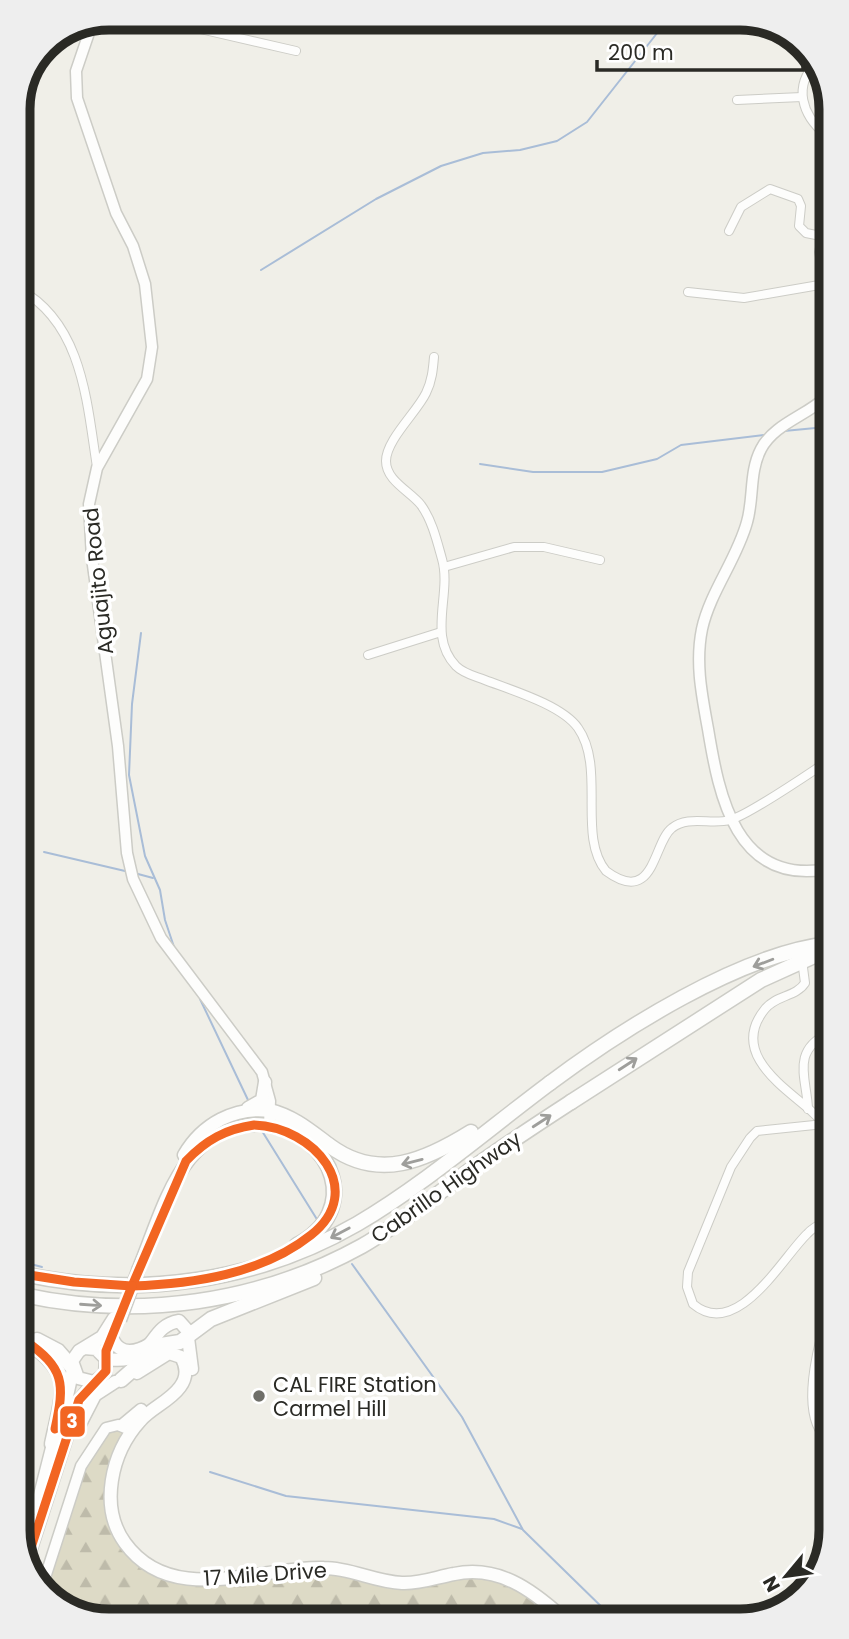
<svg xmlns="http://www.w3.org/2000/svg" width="849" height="1639" font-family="Poppins,sans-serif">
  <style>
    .forest { fill: url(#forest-firs) }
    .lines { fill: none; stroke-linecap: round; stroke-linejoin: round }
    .stream { stroke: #a9bdd7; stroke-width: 2 }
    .minor-casing { stroke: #ccccc6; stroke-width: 10 }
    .tertiary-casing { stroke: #ccccc6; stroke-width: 13 }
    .secondary-casing { stroke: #ccccc6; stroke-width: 15 }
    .primary-casing { stroke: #ccccc6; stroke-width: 15 }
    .trunk-casing { stroke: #ccccc6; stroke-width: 17 }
    .motorway-casing { stroke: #ccccc6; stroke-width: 17 }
    .minor { stroke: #fdfdfc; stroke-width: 8 }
    .tertiary { stroke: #fdfdfc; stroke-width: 10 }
    .secondary { stroke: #fdfdfc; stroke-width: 12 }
    .primary { stroke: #fdfdfc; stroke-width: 12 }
    .trunk { stroke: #fdfdfc; stroke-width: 14 }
    .motorway { stroke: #fdfdfc; stroke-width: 14 }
    .primary-bridge-casing { stroke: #ccccc6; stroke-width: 15; stroke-linecap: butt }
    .primary-bridge { stroke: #fdfdfc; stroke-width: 12 }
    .bus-1-casing { stroke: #fff; stroke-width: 14 }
    .bus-1 { stroke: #f26522; stroke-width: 9 }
    .oneway { stroke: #9e9e9b }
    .poi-dot { fill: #6f6f69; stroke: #fff; stroke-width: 2.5 }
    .labels { text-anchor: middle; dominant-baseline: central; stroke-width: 7; stroke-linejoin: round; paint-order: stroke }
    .street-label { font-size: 21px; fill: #2a2a25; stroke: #fff }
    .poi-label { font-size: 21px; fill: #2a2a25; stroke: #fff; text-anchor: start }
    .rim { fill: none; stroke: #2a2a25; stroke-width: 9 }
    .line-badge { stroke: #fff; stroke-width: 2.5 }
    .badge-label { font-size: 19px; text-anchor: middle; font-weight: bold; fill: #fff }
  </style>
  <defs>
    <pattern id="forest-firs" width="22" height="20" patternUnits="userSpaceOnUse" patternTransform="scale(1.75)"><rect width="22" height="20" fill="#dddac6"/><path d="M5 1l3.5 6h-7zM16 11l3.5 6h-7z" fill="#bebbaa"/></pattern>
  </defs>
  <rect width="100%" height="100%" fill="#f0efe8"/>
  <path class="forest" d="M 109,1426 L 131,1432 L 111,1486 L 124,1541 L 171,1577 L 301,1569 L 385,1580 L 455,1574 L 503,1577 L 562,1617 L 103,1621 L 58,1606 L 42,1587 L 76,1481 Z"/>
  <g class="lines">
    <g class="stream">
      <path d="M 261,270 L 376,199 L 441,166 L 483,153 L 520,150 L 557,141 L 587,122 L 669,18"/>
      <path d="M 784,431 L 826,427"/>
      <path d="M 480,464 L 533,472 L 602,472 L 657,459 L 681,445 L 764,435"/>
      <path d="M 141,633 L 132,704 L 129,775 L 145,856 L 160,890 L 165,920 L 175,950"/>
      <path d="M 44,852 L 125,871"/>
      <path d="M 138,874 L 153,878"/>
      <path d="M 200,999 L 248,1100"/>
      <path d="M 262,1131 L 318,1221"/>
      <path d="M 23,1262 L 42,1267"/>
      <path d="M 352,1264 L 462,1417 L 523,1530 L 611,1616"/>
      <path d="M 210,1472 L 286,1496 L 494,1519 L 522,1529"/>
    </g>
    <defs>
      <g id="minor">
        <path d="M 168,18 L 196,28 L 296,51"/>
        <path d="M 816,63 C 793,86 802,115 825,134"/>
        <path d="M 737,100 L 802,97"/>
        <path d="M 825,225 L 819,252 L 825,283"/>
        <path d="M 729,231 L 741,207 L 770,189 L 798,199 L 801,206 L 799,226 L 806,233 L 821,236"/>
        <path d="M 19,289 C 83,323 87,404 97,467"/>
        <path d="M 688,292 L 744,298 L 825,284"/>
        <path d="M 434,357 C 433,369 432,381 426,393 C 417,412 386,440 386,461 C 386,481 410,491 421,505 C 432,520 437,541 442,559 C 452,594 427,636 456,666 C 464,674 475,676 485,680 C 511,690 562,705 578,728 C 606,768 577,836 606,871 C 655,907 653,842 672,828 C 688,815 711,825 730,820 C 749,815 808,774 828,761"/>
        <path d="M 444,567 L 514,547 L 544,547 L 600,560"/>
        <path d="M 368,655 L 441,632"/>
        <path d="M 802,960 L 805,983 C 796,997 776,995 765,1009 C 730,1052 781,1085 809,1109 C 816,1115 821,1122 830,1126"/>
        <path d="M 808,1109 C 807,1079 790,1051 829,1033"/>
        <path d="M 824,1124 L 766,1130 L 757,1131 L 750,1138 L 731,1167 L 688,1272 L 687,1287 L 693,1304 C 737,1341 782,1258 807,1234 C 813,1227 822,1223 830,1219"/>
        <path d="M 830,1310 C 819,1339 803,1399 819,1429 L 831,1436"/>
        <path d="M 24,1505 L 36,1510"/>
      </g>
      <g id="tertiary">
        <path d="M 92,24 L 76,71 L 77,98 L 116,213 L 133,246 L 145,284 L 152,347 L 147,379 L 97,468 L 89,504 L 92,558 L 118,746 L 127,853 L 133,879 L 161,938 L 262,1072 L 270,1101 L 269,1125"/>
        <path d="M 826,397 C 806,416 774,424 761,449 C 749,472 754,498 747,522 C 737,559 710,592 702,629 C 695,663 702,696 708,729 C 719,796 736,886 828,869"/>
        <path d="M 42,1587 L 81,1466 L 106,1428 L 118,1425 L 128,1429"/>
      </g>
      <g id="secondary">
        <path d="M 106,1359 C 158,1366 145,1327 179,1321 L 187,1330 L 192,1369"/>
        <path d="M 137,1373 L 169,1353 L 181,1357 C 187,1367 187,1378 180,1387 C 170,1401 151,1408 140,1421 C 111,1453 99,1507 125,1543 C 172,1608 259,1566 324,1568 C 351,1568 375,1582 402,1583 C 420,1584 437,1577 454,1574 C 498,1565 531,1589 562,1617"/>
        <path d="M 123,1425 L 141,1410"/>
      </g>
      <g id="primary">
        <path d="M 248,1108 L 262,1100 L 265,1082"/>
        <path d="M 184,1155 C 202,1124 235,1106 270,1111"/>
        <path d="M 139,1268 C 165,1205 183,1118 269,1125"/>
        <path d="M 113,1340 C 121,1356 137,1352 150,1344"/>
        <path d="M 84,1348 L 96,1349 L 106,1359 L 105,1374 L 94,1382 L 78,1378 L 72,1361 L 79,1351 L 102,1337 L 114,1318"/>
        <path d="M 65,1405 L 73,1369"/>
        <path d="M 79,1426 L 95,1395 L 115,1382"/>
        <path d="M 38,1503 L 55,1436"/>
        <path d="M 25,1567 L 78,1402 L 94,1382"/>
      </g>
      <g id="trunk">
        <path d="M 550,1083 C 621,1030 740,954 829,944"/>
        <path d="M 571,1102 L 761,980 L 825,951"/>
      </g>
      <g id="motorway">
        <path d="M 270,1111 C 294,1117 311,1132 330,1146 C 379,1182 426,1160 471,1132"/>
        <path d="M 269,1125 C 334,1136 362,1211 297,1245"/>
        <path d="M 23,1274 C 136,1299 257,1282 357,1224 C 425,1184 487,1130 550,1083"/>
        <path d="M 23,1295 C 138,1320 259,1303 362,1246 C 397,1226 429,1200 462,1176 C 497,1150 534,1126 571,1102"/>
        <path d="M 24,1340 C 76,1372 63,1391 52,1444"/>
        <path d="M 37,1340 L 58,1351 L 72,1367"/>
        <path d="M 121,1380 L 161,1345 L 180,1342 L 211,1319 L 314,1278"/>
      </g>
    </defs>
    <use href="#minor" class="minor-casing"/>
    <use href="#tertiary" class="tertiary-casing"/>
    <use href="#secondary" class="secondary-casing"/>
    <use href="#primary" class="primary-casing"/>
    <use href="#trunk" class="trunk-casing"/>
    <use href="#motorway" class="motorway-casing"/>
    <use href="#minor" class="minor"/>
    <use href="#tertiary" class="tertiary"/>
    <use href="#secondary" class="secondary"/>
    <use href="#primary" class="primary"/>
    <use href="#trunk" class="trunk"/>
    <use href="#motorway" class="motorway"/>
    <defs>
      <path id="primary-bridge" d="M 120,1320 L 139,1268"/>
    </defs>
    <use href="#primary-bridge" class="primary-bridge-casing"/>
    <use href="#primary-bridge" class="primary-bridge"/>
    <defs>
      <g id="bus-1">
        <path d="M 254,1125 C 314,1127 368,1190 311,1235 C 262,1274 193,1284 132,1286 L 186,1161 C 206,1140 226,1129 254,1125 Z"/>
        <path d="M 23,1274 L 74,1282 L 132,1286"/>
        <path d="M 24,1340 C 65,1368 65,1383 55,1429"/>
        <path d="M 25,1566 L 79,1400 L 106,1371 L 106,1351 L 132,1286"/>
      </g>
    </defs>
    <use href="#bus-1" class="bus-1-casing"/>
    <use href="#bus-1" class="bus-1"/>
  </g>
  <defs><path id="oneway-shaft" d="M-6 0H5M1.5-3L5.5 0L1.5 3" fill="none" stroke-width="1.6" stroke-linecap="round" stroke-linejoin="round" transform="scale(1.75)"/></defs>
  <g class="oneway">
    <use href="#oneway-shaft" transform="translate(763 963) rotate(159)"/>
    <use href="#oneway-shaft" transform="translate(628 1064) rotate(-33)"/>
    <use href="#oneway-shaft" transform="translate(542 1121) rotate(-33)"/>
    <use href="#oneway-shaft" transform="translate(412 1162) rotate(166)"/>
    <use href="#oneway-shaft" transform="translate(340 1233) rotate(152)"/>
    <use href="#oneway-shaft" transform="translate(91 1305) rotate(4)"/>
  </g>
  <circle class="poi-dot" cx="259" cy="1396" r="7"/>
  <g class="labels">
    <g class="street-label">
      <text transform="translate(98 581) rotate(-96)">Aguajito Road</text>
      <text transform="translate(446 1187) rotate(-35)">Cabrillo Highway</text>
      <text transform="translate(265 1574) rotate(-4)">17 Mile Drive</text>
    </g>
    <g class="poi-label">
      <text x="273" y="1384">CAL FIRE Station<tspan x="273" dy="24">Carmel Hill</tspan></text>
    </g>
  </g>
  <path d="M0 0H849V1639H0ZM109 30H740A79 79 0 0 1 819 109V1530A79 79 0 0 1 740 1609H109A79 79 0 0 1 30 1530V109A79 79 0 0 1 109 30Z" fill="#eee" fill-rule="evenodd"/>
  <path class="rim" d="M109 30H740A79 79 0 0 1 819 109V1530A79 79 0 0 1 740 1609H109A79 79 0 0 1 30 1530V109A79 79 0 0 1 109 30Z"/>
  <rect class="line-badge" x="59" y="1405" width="27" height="33" rx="7" fill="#f26522"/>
  <g class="badge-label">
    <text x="72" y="1428">3</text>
  </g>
  <g transform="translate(786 1576) rotate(241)" stroke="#ffffff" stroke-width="5" paint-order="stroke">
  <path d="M0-5L12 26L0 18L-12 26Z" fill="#2a2a25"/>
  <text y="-10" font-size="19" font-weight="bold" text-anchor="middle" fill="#2a2a25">N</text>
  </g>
  <path d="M597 60v10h206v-10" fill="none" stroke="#2a2a25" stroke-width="3.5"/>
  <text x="608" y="60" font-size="21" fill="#2a2a25" stroke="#ffffff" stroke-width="5" paint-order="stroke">200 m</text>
</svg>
